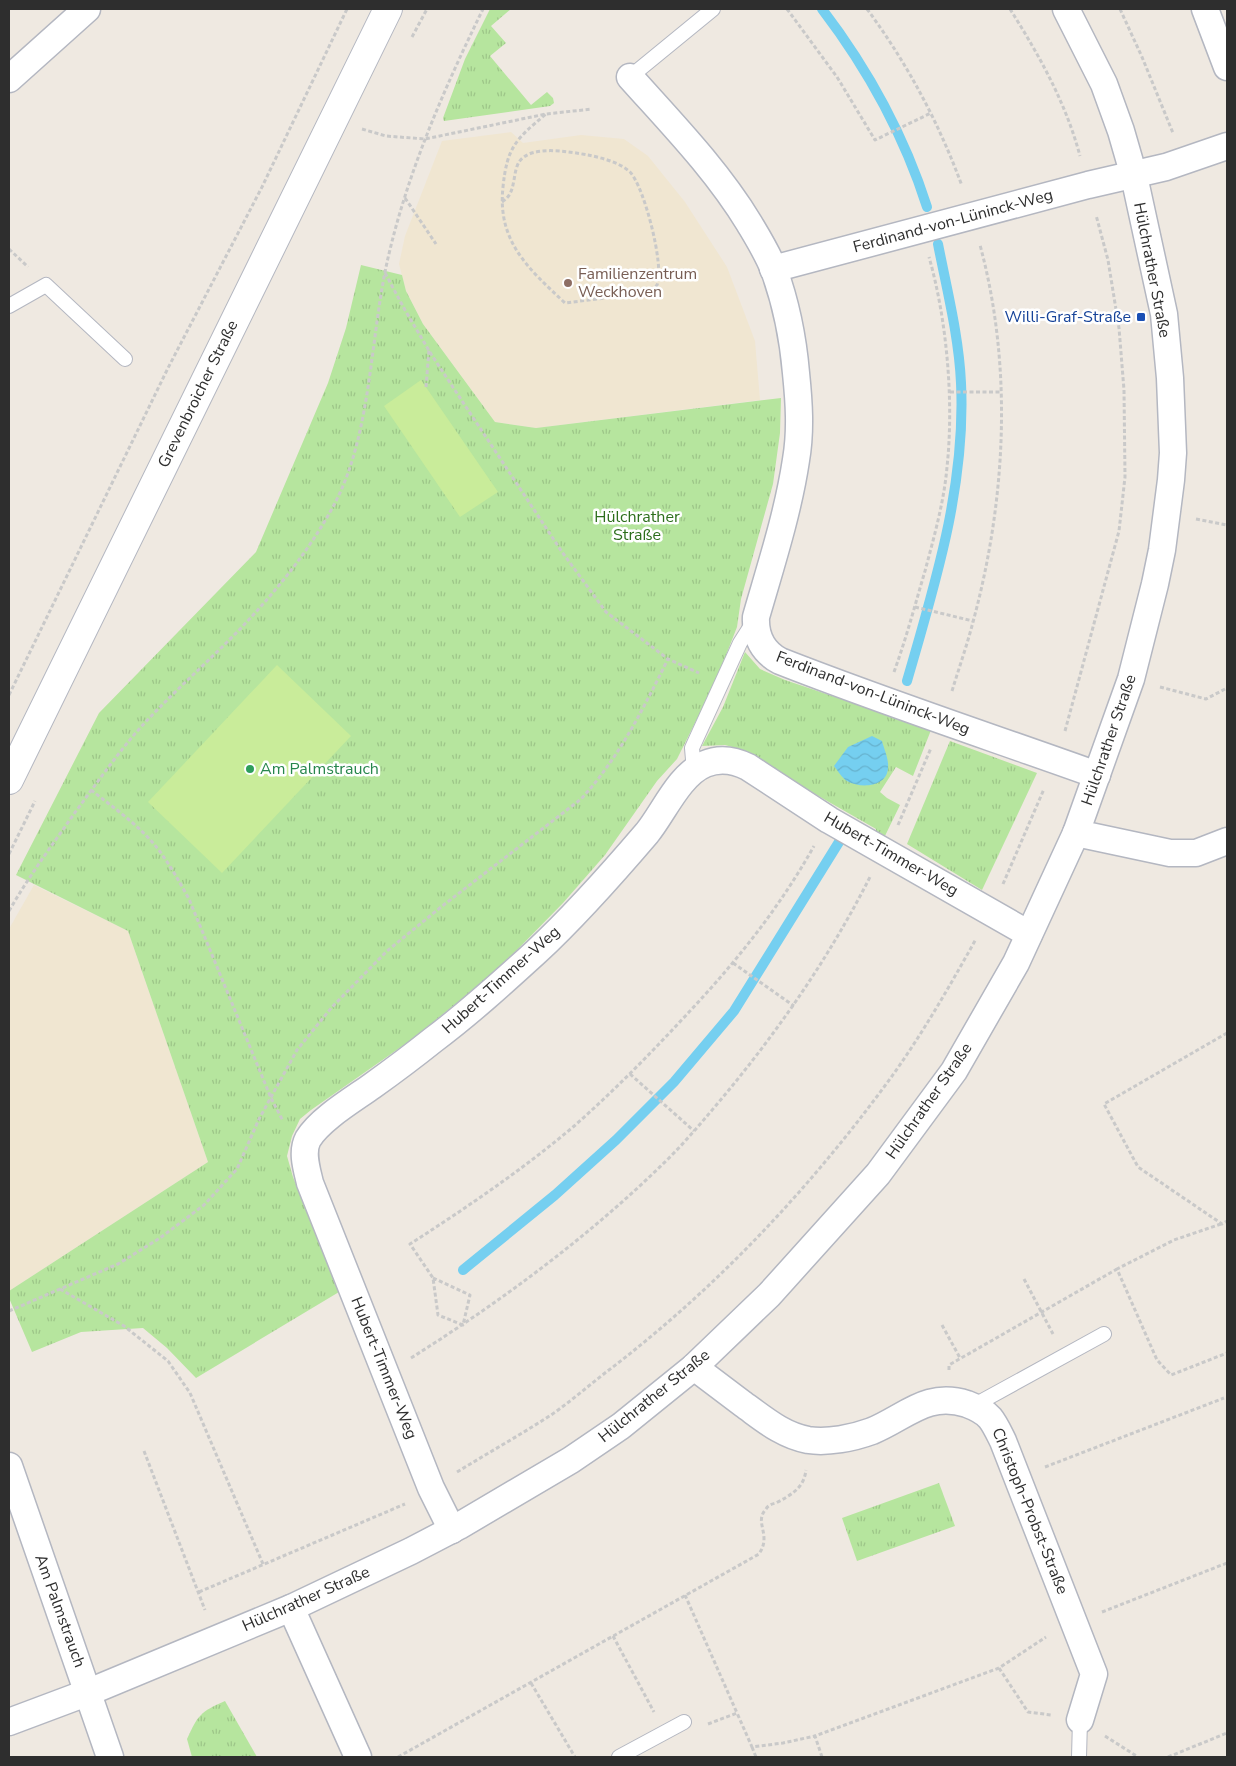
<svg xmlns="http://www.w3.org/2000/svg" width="1236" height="1766" font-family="'Nunito Sans',sans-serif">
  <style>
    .education { fill: #f0e6d1 }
    .grass { fill: url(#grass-tufts) }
    .pitch { fill: #c9ec9a }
    .water { fill: url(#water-waves) }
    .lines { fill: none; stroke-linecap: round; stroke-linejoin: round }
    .stream { stroke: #75cff0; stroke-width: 10 }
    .service-casing { stroke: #b4b7c1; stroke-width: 16 }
    .minor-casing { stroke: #b4b7c1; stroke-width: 29 }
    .secondary-casing { stroke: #b4b7c1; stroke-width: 30 }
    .path { stroke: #c9c9c9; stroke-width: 3; stroke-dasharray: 4 2.5; stroke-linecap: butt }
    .service { stroke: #fff; stroke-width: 14 }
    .minor { stroke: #fff; stroke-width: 26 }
    .secondary { stroke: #fff; stroke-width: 28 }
    .education-dot { fill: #8d6e63; stroke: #fff; stroke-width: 2 }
    .transit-dot { fill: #1a4fb4; stroke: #fff; stroke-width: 2 }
    .leisure-dot { fill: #2e9e5b; stroke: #fff; stroke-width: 2 }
    .labels { text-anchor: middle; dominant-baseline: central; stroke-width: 5; stroke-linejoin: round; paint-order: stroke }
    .street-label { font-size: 16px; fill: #2e2e2e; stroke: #fff }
    .education-label { font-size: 16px; fill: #785e54; stroke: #fff; text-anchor: start }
    .transit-label { font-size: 16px; fill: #164399; stroke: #fff; text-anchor: end }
    .park-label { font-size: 16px; fill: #2c6e1b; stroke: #fff }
    .leisure-label { font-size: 16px; fill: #27864d; stroke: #fff; text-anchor: start }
  </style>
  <defs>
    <pattern id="grass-tufts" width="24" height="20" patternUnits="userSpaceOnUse" patternTransform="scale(1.25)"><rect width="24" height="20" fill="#b6e59e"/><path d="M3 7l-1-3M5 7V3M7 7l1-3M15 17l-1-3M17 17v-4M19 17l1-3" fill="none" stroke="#9dc588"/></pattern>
    <pattern id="water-waves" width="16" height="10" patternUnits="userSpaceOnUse" patternTransform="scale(1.25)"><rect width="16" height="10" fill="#75cff0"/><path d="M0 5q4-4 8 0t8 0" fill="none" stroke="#66b2ce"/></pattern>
  </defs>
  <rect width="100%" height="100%" fill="#efe9e1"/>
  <g class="education">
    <path d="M 511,132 L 523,143 L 581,135 L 624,139 L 648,156 L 685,202 L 727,267 L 755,341 L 760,400 L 536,428 L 495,422 L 423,324 L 406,291 L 399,264 L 405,236 L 442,141 Z"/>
    <path d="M 34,885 L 128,931 L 208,1162 L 9,1291 L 9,929 Z"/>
  </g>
  <g class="grass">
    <path d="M 490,9 L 511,9 L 491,26 L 506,43 L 490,56 L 531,105 L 547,92 L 553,98 L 554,103 L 550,106 L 444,121 L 443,118 L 465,59 Z"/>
    <path d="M 361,265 L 402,275 L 406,291 L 423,324 L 495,422 L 536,428 L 781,398 L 780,433 L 773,484 L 741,599 L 737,627 L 716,681 L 677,759 L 657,781 L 605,855 L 563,903 L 518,949 L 479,985 L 411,1040 L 311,1110 L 300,1119 L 292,1136 L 287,1156 L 293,1177 L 339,1292 L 196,1378 L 167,1348 L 143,1328 L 81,1332 L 32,1352 L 9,1298 L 9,1291 L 208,1162 L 128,931 L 16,875 L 99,713 L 256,552 L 328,383 L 346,328 Z"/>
    <path d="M 745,652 L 760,669 L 785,680 L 918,725 L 933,725 L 913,776 L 896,767 L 880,792 L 887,798 L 900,805 L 883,840 L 875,835 L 876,829 L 787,778 L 759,758 L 740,749 L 725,745 L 702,746 L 723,707 Z"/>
    <path d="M 950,741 L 1037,773 L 982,890 L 907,844 Z"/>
    <path d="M 939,1483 L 955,1526 L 857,1561 L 842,1518 Z"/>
    <path d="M 225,1701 L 257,1757 L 192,1757 L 187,1739 C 198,1715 200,1712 225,1701 Z"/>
  </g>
  <g class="pitch">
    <path d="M 421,380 L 498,492 L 460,517 L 384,406 Z"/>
    <path d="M 277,665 L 351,736 L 222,873 L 148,802 Z"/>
  </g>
  <path class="water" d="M 872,736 L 882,741 C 884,749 889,759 888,768 C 887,787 861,789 847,781 C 842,778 838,771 834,766 L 848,747 Z"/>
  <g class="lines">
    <g class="stream">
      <path d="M 822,9 C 867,68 904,135 927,207"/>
      <path d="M 907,681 C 935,584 966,486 961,383 C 959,337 947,290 938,244"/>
      <path d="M 463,1270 L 555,1195 L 616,1140 L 674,1082 L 734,1011 L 839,842"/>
    </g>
    <defs>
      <g id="service">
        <path d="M 630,77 L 713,9"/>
        <path d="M 9,306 L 46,285 L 125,359"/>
        <path d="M 694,771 L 692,748 L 740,643 L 754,621"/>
        <path d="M 973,1406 L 1104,1334"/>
        <path d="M 619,1757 L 684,1722"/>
        <path d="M 1079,1757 L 1080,1720"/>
      </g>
      <g id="minor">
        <path d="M 1205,9 L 1227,67"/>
        <path d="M 630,77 C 672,124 716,169 749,223 C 758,238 768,254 774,270 C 786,303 793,338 796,373 C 799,402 801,431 796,460 C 788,513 771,565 756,617 C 755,637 763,652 780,661 C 884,702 991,737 1097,775"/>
        <path d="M 9,79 L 87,9"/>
        <path d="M 773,269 L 1088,185 L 1166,167 L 1227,146"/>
        <path d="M 1076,833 L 1170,853 L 1196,853 L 1227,841"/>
        <path d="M 694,1367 C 710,1379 726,1391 743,1404 C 764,1419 782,1435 808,1440 C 828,1443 853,1438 872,1431 C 906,1417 927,1391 967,1404 C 975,1407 984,1411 990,1418 C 995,1424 999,1433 1003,1441 L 1094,1674 L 1080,1720"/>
        <path d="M 9,1466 L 110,1757"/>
        <path d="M 452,1530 L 431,1488 L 310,1183 C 307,1170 301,1152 308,1139 C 320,1119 354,1099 372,1086 C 393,1071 413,1056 433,1040 C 469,1013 502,983 536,952 C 576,915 612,874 647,833 C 664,812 679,775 705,764 C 719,758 734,760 748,767 L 829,820 L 1029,934"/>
        <path d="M 291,1608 L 358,1757"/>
        <path d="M 9,1722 L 89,1692 L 291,1608 L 411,1551 L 459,1526 L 571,1460 L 621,1426 L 694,1367 L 769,1295 L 878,1174 L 954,1071 L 1016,963 L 1076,833 L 1131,679 L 1155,584 L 1162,550 L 1171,480 L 1173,453 L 1170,378 L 1164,314 L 1134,176 L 1121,131 L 1104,84 L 1066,9"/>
      </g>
      <path id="secondary" d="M 9,780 L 388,9"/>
    </defs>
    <use href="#service" class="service-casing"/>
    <use href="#minor" class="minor-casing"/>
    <use href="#secondary" class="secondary-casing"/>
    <g class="path">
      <path d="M 787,9 L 837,77 L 875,140 L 931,113"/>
      <path d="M 867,9 C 907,63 939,123 962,186"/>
      <path d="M 1010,9 C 1039,55 1066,103 1080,156"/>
      <path d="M 1120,9 L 1142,57 L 1173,133"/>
      <path d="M 412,37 L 427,9"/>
      <path d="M 362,129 L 386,136 L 425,139 L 546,114 L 592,109"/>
      <path d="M 405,198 L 436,244"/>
      <path d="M 502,202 C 511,196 512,190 514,180 C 515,174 516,167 519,162 C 531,144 570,152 588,155 C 602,158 619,162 630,172 C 644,186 665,267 657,285 C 654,290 649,292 644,293 L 565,303 C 529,269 497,242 503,187 C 507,147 516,139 546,114"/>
      <path d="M 9,249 L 28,267"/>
      <path d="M 385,273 L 405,310 L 431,354 L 562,552 L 606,612 L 668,659 L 699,673"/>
      <path d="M 426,387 L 429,350"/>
      <path d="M 950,392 L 1002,392"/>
      <path d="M 1196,519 L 1227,525"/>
      <path d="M 915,607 L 973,621"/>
      <path d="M 894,672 C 906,639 915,605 925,571 C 934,537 944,502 947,467 C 954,402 947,320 929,257"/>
      <path d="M 1160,687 L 1206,699 L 1227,688"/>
      <path d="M 952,691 C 959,668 967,645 973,622 C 1006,500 1013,367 980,245"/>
      <path d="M 9,695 L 168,368 L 262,187 L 347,9"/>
      <path d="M 1065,731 L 1119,531 L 1125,477 L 1124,390 L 1119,328 L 1108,260 L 1096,215"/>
      <path d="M 91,790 C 114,808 140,826 158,849 C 170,865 179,881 189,899 L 271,1098 L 283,1121"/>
      <path d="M 898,825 L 931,748"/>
      <path d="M 9,854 L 35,801"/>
      <path d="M 1003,884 L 1044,789"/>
      <path d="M 9,911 C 29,876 53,844 76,811 C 97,783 117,754 140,728 C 172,693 208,662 241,628 C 277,590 310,550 335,503 C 372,432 370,336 388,258 C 408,171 444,89 483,9"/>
      <path d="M 733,963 L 794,1006"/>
      <path d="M 1227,1033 L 1104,1104 L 1138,1167 L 1222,1224 L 1227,1221"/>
      <path d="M 630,1074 L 694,1131"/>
      <path d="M 1221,1224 L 1174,1240 L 1117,1269 L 1157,1360 L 1171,1375 L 1227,1353"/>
      <path d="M 433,1278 L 470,1295 L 463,1325 L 438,1315 L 433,1278 L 410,1244 C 466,1208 522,1170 573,1127 C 614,1091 652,1052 689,1012 C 736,962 780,907 814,846"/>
      <path d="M 1024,1279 L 1053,1334"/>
      <path d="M 60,1289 L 124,1326 L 168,1361 L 190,1393 L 263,1564"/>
      <path d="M 9,1311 L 118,1264 L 160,1238 L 204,1205 L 237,1169 L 259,1119 L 297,1050 L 332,1007 L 387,951 L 441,907 L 581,799 C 619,758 643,709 668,659"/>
      <path d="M 942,1325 L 960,1358"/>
      <path d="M 411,1358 C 503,1300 591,1235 668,1159 C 686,1141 702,1122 718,1103 C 777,1033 829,958 870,877"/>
      <path d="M 949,1370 L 949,1365 L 1117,1269"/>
      <path d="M 144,1451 L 205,1610"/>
      <path d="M 1045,1467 L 1224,1398"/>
      <path d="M 457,1472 C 488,1453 520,1435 551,1415 C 570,1402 587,1387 605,1373 C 712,1292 804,1195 884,1087 C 919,1040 948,989 976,939"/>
      <path d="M 199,1592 L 405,1504"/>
      <path d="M 685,1595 L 737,1713"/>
      <path d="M 1102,1612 L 1227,1563"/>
      <path d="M 613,1636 L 654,1712"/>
      <path d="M 999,1668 L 1028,1712 L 1051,1715"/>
      <path d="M 531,1683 L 575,1757"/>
      <path d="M 708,1724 L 737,1713 L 752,1747 L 783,1743 L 815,1736"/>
      <path d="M 1105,1736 L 1138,1757"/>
      <path d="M 752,1747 L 756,1757"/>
      <path d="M 398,1757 L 759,1554 C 762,1549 764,1545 764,1539 C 764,1527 757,1519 766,1509 C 768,1505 772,1504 776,1503 C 791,1495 804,1488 806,1470"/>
      <path d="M 822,1757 L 815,1736 L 999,1668 L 1046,1637"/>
      <path d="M 1168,1757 L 1227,1733"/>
    </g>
    <use href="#service" class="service"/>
    <use href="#minor" class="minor"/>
    <use href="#secondary" class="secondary"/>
  </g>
  <circle class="education-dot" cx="568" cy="283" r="5"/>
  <rect class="transit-dot" x="1136" y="312" width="10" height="10" rx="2.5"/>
  <circle class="leisure-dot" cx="250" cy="769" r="5"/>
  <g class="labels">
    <g class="street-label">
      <text transform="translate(953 221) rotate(-15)">Ferdinand-von-Lüninck-Weg</text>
      <text transform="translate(1152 270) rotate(79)">Hülchrather Straße</text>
      <text transform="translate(198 394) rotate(-64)">Grevenbroicher Straße</text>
      <text transform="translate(873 693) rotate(21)">Ferdinand-von-Lüninck-Weg</text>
      <text transform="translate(1109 740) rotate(-71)">Hülchrather Straße</text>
      <text transform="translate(891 854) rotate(30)">Hubert-Timmer-Weg</text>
      <text transform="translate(501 980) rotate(-42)">Hubert-Timmer-Weg</text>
      <text transform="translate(929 1101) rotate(-55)">Hülchrather Straße</text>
      <text transform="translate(384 1368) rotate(68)">Hubert-Timmer-Weg</text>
      <text transform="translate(654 1396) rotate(-39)">Hülchrather Straße</text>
      <text transform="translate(1030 1511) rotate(68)">Christoph-Probst-Straße</text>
      <text transform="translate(306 1599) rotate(-24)">Hülchrather Straße</text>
      <text transform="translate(60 1611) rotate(70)">Am Palmstrauch</text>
    </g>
    <g class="education-label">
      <text x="578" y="274">Familienzentrum<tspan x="578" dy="18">Weckhoven</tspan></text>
    </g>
    <g class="transit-label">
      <text x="1131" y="317">Willi-Graf-Straße</text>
    </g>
    <g class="park-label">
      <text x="637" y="517">Hülchrather<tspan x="637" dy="18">Straße</tspan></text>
    </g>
    <g class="leisure-label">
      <text x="260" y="769">Am Palmstrauch</text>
    </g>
  </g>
  <rect width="1236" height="1766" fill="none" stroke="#2e2e2e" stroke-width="20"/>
</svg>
